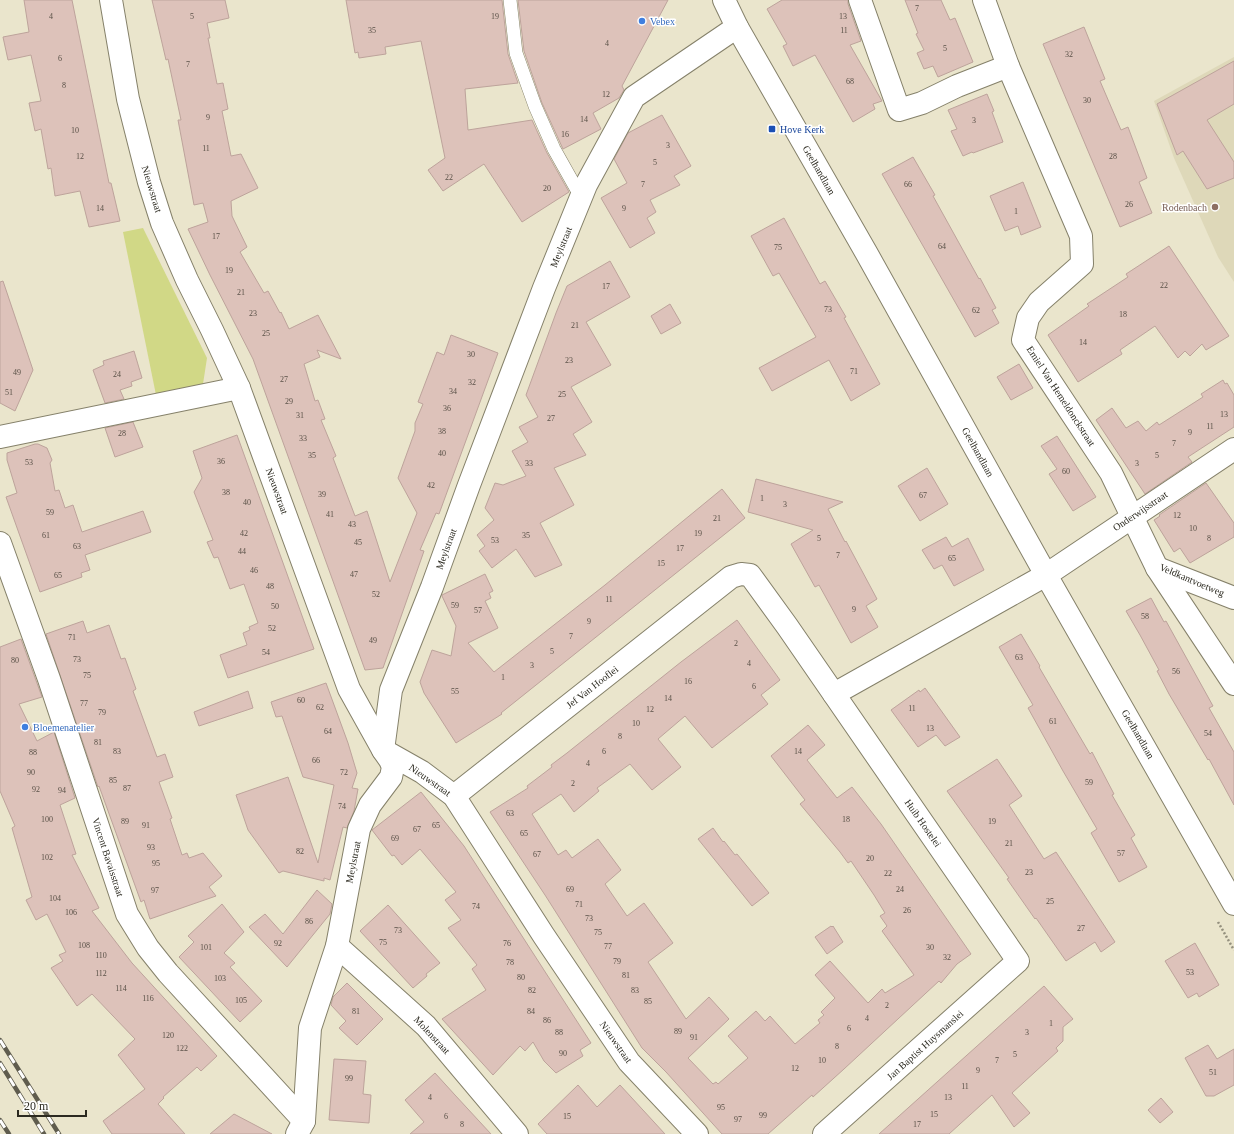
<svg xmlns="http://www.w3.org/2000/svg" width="1234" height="1134" font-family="Georgia,serif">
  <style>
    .built { fill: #ded8b9 }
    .green { fill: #d1d886 }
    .building { fill: #ddc2ba; stroke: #bda39b }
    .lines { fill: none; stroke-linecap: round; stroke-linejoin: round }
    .service-casing { stroke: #85816a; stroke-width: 14 }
    .minor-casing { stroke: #85816a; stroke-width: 24 }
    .path { stroke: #94907e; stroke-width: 2.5; stroke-dasharray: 2 2; stroke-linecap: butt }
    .service { stroke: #fff; stroke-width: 13 }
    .minor { stroke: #fff; stroke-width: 22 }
    .rail-casing { stroke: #5f5c4e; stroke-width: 4.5 }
    .rail { stroke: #fff; stroke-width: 3; stroke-dasharray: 9; stroke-linecap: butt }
    .shop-dot { fill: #3f7fe0; stroke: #fff; stroke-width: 1.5 }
    .transit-dot { fill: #1a4fb4; stroke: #fff; stroke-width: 1.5 }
    .education-dot { fill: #8d6e63; stroke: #fff; stroke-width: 1.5 }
    .labels { text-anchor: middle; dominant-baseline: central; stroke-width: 3; stroke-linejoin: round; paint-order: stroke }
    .number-label { font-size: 8px; fill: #585046 }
    .shop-label { font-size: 10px; fill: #366cbe; stroke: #fff; text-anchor: start }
    .transit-label { font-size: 10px; fill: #164399; stroke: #fff; text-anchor: start }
    .street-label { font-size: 10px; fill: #2c2a20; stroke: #fff }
    .education-label { font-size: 10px; fill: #785e54; stroke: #fff; text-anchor: end }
  </style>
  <rect width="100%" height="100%" fill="#eae5cc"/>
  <path class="built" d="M 1234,57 L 1234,282 L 1218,257 L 1174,158 L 1154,101 Z"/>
  <path class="green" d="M 143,228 L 207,358 L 203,384 L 156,395 L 123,232 Z"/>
  <g class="building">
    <path d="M 24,0 L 72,0 L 109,183 L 111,183 L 120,221 L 89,227 L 80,191 L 55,196 L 51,168 L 48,169 L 41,129 L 35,131 L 29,103 L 41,101 L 31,55 L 8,60 L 3,37 L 29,32 Z"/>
    <path d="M 152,0 L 225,0 L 229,18 L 207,23 L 210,38 L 208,38 L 217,84 L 223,83 L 228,109 L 222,111 L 231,156 L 241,154 L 258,188 L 231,201 L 232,216 L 247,247 L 240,252 L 264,293 L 268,291 L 280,313 L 281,312 L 289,329 L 318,315 L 341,359 L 317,350 L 320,357 L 304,364 L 315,401 L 318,400 L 325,419 L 321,420 L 336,456 L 333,458 L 355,516 L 367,511 L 390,582 L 417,513 L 398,478 L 415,431 L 415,423 L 423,404 L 418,402 L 437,352 L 444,355 L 451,335 L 498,353 L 439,514 L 436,513 L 420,550 L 424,551 L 383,668 L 365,670 L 253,359 L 210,275 L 188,229 L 208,222 L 203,203 L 194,205 L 178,120 L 181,120 L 168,59 L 166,60 Z"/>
    <path d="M 346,0 L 502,0 L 508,54 L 518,83 L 465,89 L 468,130 L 532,120 L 547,153 L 569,192 L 522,222 L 484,164 L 443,191 L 428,170 L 445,158 L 421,41 L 385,47 L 386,54 L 359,58 L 358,52 L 355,53 Z"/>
    <path d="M 518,0 L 668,0 L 622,86 L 624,90 L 619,98 L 593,113 L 601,129 L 563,149 L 542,103 L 524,51 Z"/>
    <path d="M 782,0 L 848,0 L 848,4 L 861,41 L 850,45 L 882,101 L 873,104 L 875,109 L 853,122 L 815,55 L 793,66 L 783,46 L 787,44 L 767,9 Z"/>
    <path d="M 905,0 L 941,0 L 950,20 L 955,18 L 973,62 L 938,77 L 933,66 L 924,69 L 917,53 L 924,50 L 916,34 L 918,33 Z"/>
    <path d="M 1084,27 L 1105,79 L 1100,81 L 1121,130 L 1128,127 L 1147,178 L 1139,182 L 1152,213 L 1120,227 L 1043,44 Z"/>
    <path d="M 1234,61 L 1234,104 L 1207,120 L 1234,162 L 1234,178 L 1207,189 L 1183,151 L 1177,155 L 1157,104 Z"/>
    <path d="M 987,94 L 994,111 L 992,112 L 1003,142 L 973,153 L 972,152 L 963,156 L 951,131 L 957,129 L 948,110 Z"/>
    <path d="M 662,115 L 691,166 L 674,176 L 680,185 L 650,200 L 656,212 L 647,218 L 655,233 L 630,248 L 601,198 L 627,183 L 614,159 L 628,133 Z"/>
    <path d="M 913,157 L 935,195 L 933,196 L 979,279 L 980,278 L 996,308 L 992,310 L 999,323 L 975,337 L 882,174 Z"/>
    <path d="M 1023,182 L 1041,227 L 1021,235 L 1018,226 L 1005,231 L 990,196 Z"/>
    <path d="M 784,218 L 820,284 L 825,281 L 846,317 L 844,318 L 880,384 L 851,401 L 829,360 L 772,391 L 759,368 L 816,337 L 779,273 L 773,276 L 751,236 Z"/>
    <path d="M 1169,246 L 1229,336 L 1206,350 L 1202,344 L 1190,356 L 1185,351 L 1178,358 L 1155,326 L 1120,350 L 1122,354 L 1078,382 L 1048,335 L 1089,306 L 1087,304 L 1128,277 L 1126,274 Z"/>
    <path d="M 610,261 L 630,297 L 586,322 L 611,365 L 571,387 L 592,422 L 573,434 L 586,455 L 554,468 L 574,505 L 540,523 L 562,565 L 535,577 L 516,549 L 492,568 L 479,551 L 485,546 L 477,535 L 494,520 L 485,508 L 495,483 L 503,485 L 526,476 L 512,451 L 528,442 L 519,427 L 538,417 L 526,395 L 556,313 L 567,286 Z"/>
    <path d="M 3,281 L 33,370 L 15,411 L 0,403 L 0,282 Z"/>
    <path d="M 670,304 L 681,323 L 661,334 L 651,316 Z"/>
    <path d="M 134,351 L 142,378 L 131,382 L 132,386 L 120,390 L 124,399 L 105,403 L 93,370 L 104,365 L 103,361 Z"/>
    <path d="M 1019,364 L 1033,388 L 1011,400 L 997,377 Z"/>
    <path d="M 1223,380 L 1225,384 L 1227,383 L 1234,395 L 1234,427 L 1188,457 L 1192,462 L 1145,494 L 1096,420 L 1112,408 L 1126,428 L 1138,421 L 1146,431 L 1157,422 L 1159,425 L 1203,397 L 1201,394 Z"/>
    <path d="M 133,422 L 143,447 L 115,457 L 105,428 Z"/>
    <path d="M 237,435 L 314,649 L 228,678 L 220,655 L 247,645 L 243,633 L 250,630 L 249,627 L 258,623 L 244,584 L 230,589 L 218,557 L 214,558 L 207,542 L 213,540 L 194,492 L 202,478 L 193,451 Z"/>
    <path d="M 1057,436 L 1096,497 L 1073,511 L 1049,474 L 1057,469 L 1041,446 Z"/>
    <path d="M 35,444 L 38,444 L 47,448 L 52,460 L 50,463 L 55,491 L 59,490 L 65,508 L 73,505 L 82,532 L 143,511 L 151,532 L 85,555 L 90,570 L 81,573 L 82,577 L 40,592 L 6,497 L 17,493 L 7,460 L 7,453 Z"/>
    <path d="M 927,468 L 948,504 L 920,521 L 898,486 Z"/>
    <path d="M 756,479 L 843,502 L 828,509 L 845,542 L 846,541 L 877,599 L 866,606 L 878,627 L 851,643 L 819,585 L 815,587 L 791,544 L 813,530 L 748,512 Z"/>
    <path d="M 1206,483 L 1234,523 L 1234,537 L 1190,563 L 1180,548 L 1174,552 L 1154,520 L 1160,516 L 1159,515 Z"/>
    <path d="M 722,489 L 745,518 L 501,713 L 502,714 L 456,743 L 424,693 L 420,682 L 432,650 L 451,656 L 456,626 L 442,596 L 442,595 L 485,574 L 493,591 L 489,593 L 491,598 L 485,601 L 498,628 L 468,643 L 494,672 L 605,585 Z"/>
    <path d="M 946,537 L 952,547 L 968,538 L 984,570 L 954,586 L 942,565 L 934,569 L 922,550 Z"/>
    <path d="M 1151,598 L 1164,622 L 1166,621 L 1213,706 L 1209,708 L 1234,752 L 1234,805 L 1209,759 L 1208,760 L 1169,694 L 1157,671 L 1159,670 L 1140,635 L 1126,611 Z"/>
    <path d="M 737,620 L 780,680 L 761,695 L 768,704 L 712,748 L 685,716 L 658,739 L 681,767 L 652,790 L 630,764 L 597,788 L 599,791 L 574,812 L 561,794 L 532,814 L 558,855 L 566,850 L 572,858 L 598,839 L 621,870 L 605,884 L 627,916 L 644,903 L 673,943 L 648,962 L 686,1019 L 709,997 L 729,1019 L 688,1058 L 713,1084 L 716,1082 L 718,1084 L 748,1058 L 728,1036 L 756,1011 L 765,1021 L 770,1016 L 795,1044 L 820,1023 L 818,1020 L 824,1015 L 821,1012 L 835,998 L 815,975 L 830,961 L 868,1003 L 882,989 L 885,993 L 914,975 L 882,931 L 887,926 L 880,916 L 885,913 L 874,895 L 851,861 L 848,863 L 840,852 L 800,804 L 805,800 L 771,756 L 808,725 L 825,745 L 807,760 L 837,798 L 852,787 L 881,824 L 971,954 L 957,964 L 941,983 L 939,981 L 844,1069 L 813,1097 L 812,1095 L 768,1134 L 722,1134 L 666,1072 L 642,1048 L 545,895 L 490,812 L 528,788 L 527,786 L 552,767 L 551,765 L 567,753 L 681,662 Z"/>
    <path d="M 83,621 L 87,633 L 109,625 L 121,659 L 125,658 L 136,689 L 133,691 L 157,757 L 165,754 L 173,777 L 159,782 L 172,818 L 170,819 L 182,855 L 187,853 L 189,858 L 203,853 L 222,876 L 209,887 L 216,896 L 150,919 L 144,900 L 141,902 L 99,786 L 98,787 L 46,634 Z"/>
    <path d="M 1021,634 L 1040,666 L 1039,667 L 1090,754 L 1092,752 L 1114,794 L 1112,795 L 1135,835 L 1131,838 L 1147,867 L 1119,882 L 1091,833 L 1097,829 L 1063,771 L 1028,708 L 1033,705 L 999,647 Z"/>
    <path d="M 21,639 L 42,697 L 19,704 L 37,741 L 54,732 L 75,798 L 60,805 L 76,854 L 72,855 L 99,908 L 92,911 L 132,963 L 217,1056 L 201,1071 L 197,1067 L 163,1097 L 164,1098 L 158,1104 L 185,1134 L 112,1134 L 103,1121 L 145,1089 L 118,1055 L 135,1039 L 92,994 L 77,1006 L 51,968 L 63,961 L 59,955 L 66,952 L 47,914 L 36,920 L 26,900 L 32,897 L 12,828 L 15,826 L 0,791 L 0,647 Z"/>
    <path d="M 326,683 L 348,743 L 357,773 L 352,788 L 358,789 L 354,811 L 347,828 L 343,827 L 330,880 L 324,878 L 324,881 L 283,871 L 279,873 L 248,830 L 236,795 L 288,777 L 318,863 L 334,785 L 303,777 L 282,716 L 276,717 L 271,702 Z"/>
    <path d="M 925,688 L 960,737 L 945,746 L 936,735 L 918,747 L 891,710 L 919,690 L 920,692 Z"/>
    <path d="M 248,691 L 253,708 L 199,726 L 194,712 Z"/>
    <path d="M 997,759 L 1022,796 L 1009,805 L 1044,859 L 1056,852 L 1115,942 L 1101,952 L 1095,942 L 1066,961 L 1036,918 L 1035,919 L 1007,879 L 1009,878 L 947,791 Z"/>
    <path d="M 421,792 L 464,846 L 591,1043 L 580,1050 L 583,1056 L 556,1073 L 544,1061 L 533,1042 L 525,1051 L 520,1046 L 493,1075 L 442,1019 L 486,990 L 472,969 L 477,965 L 448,928 L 461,920 L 445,900 L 456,892 L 420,849 L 402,865 L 394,855 L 392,856 L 372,830 Z"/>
    <path d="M 713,828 L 723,842 L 724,841 L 735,855 L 737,854 L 769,893 L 752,906 L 698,839 Z"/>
    <path d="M 317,890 L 332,904 L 330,914 L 287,967 L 249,927 L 265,914 L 283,934 Z"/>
    <path d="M 222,904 L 244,932 L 224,953 L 235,963 L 230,967 L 262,1001 L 240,1022 L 179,957 L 194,942 L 188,936 Z"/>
    <path d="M 388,905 L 440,963 L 426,974 L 427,976 L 413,988 L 360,931 Z"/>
    <path d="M 831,926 L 832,927 L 833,926 L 843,942 L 827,954 L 815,937 Z"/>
    <path d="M 1195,943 L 1219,985 L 1199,997 L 1197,993 L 1188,998 L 1165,961 Z"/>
    <path d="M 347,983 L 383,1019 L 357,1045 L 339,1028 L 346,1021 L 331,1005 L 333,997 Z"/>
    <path d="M 1044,986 L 1073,1019 L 1063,1027 L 1063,1041 L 1056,1048 L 1058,1051 L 1012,1093 L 1030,1113 L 1014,1127 L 992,1095 L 949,1134 L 879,1134 Z"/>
    <path d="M 1208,1045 L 1217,1059 L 1234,1049 L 1234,1085 L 1214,1096 L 1206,1096 L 1185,1058 Z"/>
    <path d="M 334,1059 L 366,1061 L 363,1094 L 371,1095 L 369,1123 L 329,1120 Z"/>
    <path d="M 435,1073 L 455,1095 L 491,1134 L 410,1134 L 424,1122 L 405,1100 Z"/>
    <path d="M 578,1085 L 597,1107 L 620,1085 L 665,1134 L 547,1134 L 538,1124 Z"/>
    <path d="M 1161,1098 L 1173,1112 L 1160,1123 L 1148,1110 Z"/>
    <path d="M 234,1114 L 272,1134 L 210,1134 Z"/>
  </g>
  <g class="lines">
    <defs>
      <path id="service" d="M 510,0 L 516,53 L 535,106 L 554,149 L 581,197"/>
      <g id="minor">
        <path d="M 111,0 L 128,99 L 149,182 L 162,223 L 187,280 L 212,330 L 239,388 L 349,689 L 383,750 L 422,772 L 454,796 L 544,936 L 629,1062 L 697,1134"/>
        <path d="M 724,0 L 737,27 L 867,254 L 1046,575 L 1234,904"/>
        <path d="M 860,0 L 899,110 L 922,103 L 957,86 L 1008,66"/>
        <path d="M 984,0 L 1008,66 L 1081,236 L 1082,264 L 1039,302 L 1028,318 L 1023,340 L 1111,473 L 1157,568 L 1234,684"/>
        <path d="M 0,437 L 239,388"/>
        <path d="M 0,543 L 49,679 L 127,914 L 148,948 L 168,973 L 304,1121"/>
        <path d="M 1157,568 L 1234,598"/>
        <path d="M 834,694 L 1046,575 L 1234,449"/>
        <path d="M 454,796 L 731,577 L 741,574 L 750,575 L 787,626 L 1018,961 L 824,1134"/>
        <path d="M 337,946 L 426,1026 L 517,1134"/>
        <path d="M 297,1134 L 304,1121 L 310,1028 L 337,946 L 359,829 L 370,805 L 391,777 L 393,767 L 390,760 L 383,750 L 391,690 L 432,587 L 469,485 L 544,288 L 586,185 L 634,97 L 737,27"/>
      </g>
    </defs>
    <use href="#service" class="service-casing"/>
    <use href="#minor" class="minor-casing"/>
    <path class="path" d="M 1218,922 L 1234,950"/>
    <use href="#service" class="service"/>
    <use href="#minor" class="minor"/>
    <defs>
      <g id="rail">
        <path d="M 0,1040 L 59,1134"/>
        <path d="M 0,1063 L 44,1134"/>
        <path d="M 0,1120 L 9,1134"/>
      </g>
    </defs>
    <use href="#rail" class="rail-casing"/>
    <use href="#rail" class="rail"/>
  </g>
  <g class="shop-dot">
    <circle cx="642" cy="21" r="4"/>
    <circle cx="25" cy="727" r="4"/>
  </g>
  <rect class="transit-dot" x="768" y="125" width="8" height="8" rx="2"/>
  <circle class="education-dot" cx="1215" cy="207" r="4"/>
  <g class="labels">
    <g class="number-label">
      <text x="917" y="8">7</text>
      <text x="51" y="16">4</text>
      <text x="192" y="16">5</text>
      <text x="495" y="16">19</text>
      <text x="843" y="16">13</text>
      <text x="372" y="30">35</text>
      <text x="844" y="30">11</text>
      <text x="607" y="43">4</text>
      <text x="945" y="48">5</text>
      <text x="1069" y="54">32</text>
      <text x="60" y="58">6</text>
      <text x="188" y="64">7</text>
      <text x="850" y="81">68</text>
      <text x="64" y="85">8</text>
      <text x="606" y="94">12</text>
      <text x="1087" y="100">30</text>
      <text x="208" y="117">9</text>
      <text x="584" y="119">14</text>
      <text x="974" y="120">3</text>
      <text x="75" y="130">10</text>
      <text x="565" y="134">16</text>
      <text x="668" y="145">3</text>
      <text x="206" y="148">11</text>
      <text x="80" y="156">12</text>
      <text x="1113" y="156">28</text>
      <text x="655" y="162">5</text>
      <text x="449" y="177">22</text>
      <text x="643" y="184">7</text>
      <text x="908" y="184">66</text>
      <text x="547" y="188">20</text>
      <text x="1129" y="204">26</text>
      <text x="100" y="208">14</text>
      <text x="624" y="208">9</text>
      <text x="1016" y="211">1</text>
      <text x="216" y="236">17</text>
      <text x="942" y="246">64</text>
      <text x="778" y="247">75</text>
      <text x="229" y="270">19</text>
      <text x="1164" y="285">22</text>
      <text x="606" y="286">17</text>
      <text x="241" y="292">21</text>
      <text x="828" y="309">73</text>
      <text x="976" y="310">62</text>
      <text x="253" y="313">23</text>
      <text x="1123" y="314">18</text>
      <text x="575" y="325">21</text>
      <text x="266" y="333">25</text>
      <text x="1083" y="342">14</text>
      <text x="471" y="354">30</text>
      <text x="569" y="360">23</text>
      <text x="854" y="371">71</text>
      <text x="17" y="372">49</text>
      <text x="117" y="374">24</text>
      <text x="284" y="379">27</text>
      <text x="472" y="382">32</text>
      <text x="453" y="391">34</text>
      <text x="9" y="392">51</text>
      <text x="562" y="394">25</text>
      <text x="289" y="401">29</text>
      <text x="447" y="408">36</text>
      <text x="1224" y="414">13</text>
      <text x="300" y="415">31</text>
      <text x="551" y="418">27</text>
      <text x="1210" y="426">11</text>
      <text x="442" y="431">38</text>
      <text x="1190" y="432">9</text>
      <text x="122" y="433">28</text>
      <text x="303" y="438">33</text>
      <text x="1174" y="443">7</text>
      <text x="442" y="453">40</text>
      <text x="312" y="455">35</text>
      <text x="1157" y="455">5</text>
      <text x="221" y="461">36</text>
      <text x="29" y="462">53</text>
      <text x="529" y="463">33</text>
      <text x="1137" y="463">3</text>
      <text x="1066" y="471">60</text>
      <text x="431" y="485">42</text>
      <text x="226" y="492">38</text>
      <text x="322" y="494">39</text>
      <text x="923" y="495">67</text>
      <text x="762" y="498">1</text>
      <text x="247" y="502">40</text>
      <text x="785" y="504">3</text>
      <text x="50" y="512">59</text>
      <text x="330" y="514">41</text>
      <text x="1177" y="515">12</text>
      <text x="717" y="518">21</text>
      <text x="352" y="524">43</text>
      <text x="1193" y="528">10</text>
      <text x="244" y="533">42</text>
      <text x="698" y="533">19</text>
      <text x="46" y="535">61</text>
      <text x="526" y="535">35</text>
      <text x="819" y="538">5</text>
      <text x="1209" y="538">8</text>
      <text x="495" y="540">53</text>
      <text x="358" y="542">45</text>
      <text x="77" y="546">63</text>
      <text x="680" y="548">17</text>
      <text x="242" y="551">44</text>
      <text x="838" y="555">7</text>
      <text x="952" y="558">65</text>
      <text x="661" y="563">15</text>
      <text x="254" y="570">46</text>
      <text x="354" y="574">47</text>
      <text x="58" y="575">65</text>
      <text x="270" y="586">48</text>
      <text x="376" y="594">52</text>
      <text x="609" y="599">11</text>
      <text x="455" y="605">59</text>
      <text x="275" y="606">50</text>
      <text x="854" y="609">9</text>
      <text x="478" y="610">57</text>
      <text x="1145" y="616">58</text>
      <text x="589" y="621">9</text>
      <text x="272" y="628">52</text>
      <text x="571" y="636">7</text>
      <text x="72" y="637">71</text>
      <text x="373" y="640">49</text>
      <text x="736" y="643">2</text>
      <text x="552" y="651">5</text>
      <text x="266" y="652">54</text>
      <text x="1019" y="657">63</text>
      <text x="77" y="659">73</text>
      <text x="15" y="660">80</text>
      <text x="749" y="663">4</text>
      <text x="532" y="665">3</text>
      <text x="1176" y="671">56</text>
      <text x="87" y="675">75</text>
      <text x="503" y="677">1</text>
      <text x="688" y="681">16</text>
      <text x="754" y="686">6</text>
      <text x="455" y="691">55</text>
      <text x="668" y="698">14</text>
      <text x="301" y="700">60</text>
      <text x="84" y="703">77</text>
      <text x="320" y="707">62</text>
      <text x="912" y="708">11</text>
      <text x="650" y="709">12</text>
      <text x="102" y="712">79</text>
      <text x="1053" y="721">61</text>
      <text x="636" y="723">10</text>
      <text x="930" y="728">13</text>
      <text x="328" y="731">64</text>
      <text x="1208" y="733">54</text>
      <text x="620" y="736">8</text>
      <text x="98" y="742">81</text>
      <text x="117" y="751">83</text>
      <text x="604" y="751">6</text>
      <text x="798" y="751">14</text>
      <text x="33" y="752">88</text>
      <text x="316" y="760">66</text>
      <text x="588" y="763">4</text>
      <text x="31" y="772">90</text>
      <text x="344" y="772">72</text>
      <text x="113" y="780">85</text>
      <text x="1089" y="782">59</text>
      <text x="573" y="783">2</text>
      <text x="127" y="788">87</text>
      <text x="36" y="789">92</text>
      <text x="62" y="790">94</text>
      <text x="342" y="806">74</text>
      <text x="510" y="813">63</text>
      <text x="47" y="819">100</text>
      <text x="846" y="819">18</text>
      <text x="125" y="821">89</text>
      <text x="992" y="821">19</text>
      <text x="146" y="825">91</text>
      <text x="436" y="825">65</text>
      <text x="417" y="829">67</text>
      <text x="524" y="833">65</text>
      <text x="395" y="838">69</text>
      <text x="1009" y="843">21</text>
      <text x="151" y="847">93</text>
      <text x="300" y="851">82</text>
      <text x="1121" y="853">57</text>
      <text x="537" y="854">67</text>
      <text x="47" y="857">102</text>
      <text x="870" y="858">20</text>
      <text x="156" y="863">95</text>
      <text x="1029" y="872">23</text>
      <text x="888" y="873">22</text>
      <text x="570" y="889">69</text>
      <text x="900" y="889">24</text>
      <text x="155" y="890">97</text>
      <text x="55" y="898">104</text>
      <text x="1050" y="901">25</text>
      <text x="579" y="904">71</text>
      <text x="476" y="906">74</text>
      <text x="907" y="910">26</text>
      <text x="71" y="912">106</text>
      <text x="589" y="918">73</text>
      <text x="309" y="921">86</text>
      <text x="1081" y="928">27</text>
      <text x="398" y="930">73</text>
      <text x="598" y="932">75</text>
      <text x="383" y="942">75</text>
      <text x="278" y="943">92</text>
      <text x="507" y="943">76</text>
      <text x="84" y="945">108</text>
      <text x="608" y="946">77</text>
      <text x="206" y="947">101</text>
      <text x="930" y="947">30</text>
      <text x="101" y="955">110</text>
      <text x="947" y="957">32</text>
      <text x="617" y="961">79</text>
      <text x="510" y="962">78</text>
      <text x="1190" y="972">53</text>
      <text x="101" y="973">112</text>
      <text x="626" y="975">81</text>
      <text x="521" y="977">80</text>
      <text x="220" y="978">103</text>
      <text x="121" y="988">114</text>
      <text x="532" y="990">82</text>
      <text x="635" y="990">83</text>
      <text x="148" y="998">116</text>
      <text x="241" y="1000">105</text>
      <text x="648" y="1001">85</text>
      <text x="887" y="1005">2</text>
      <text x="356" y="1011">81</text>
      <text x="531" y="1011">84</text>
      <text x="867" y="1018">4</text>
      <text x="547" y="1020">86</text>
      <text x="1051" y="1023">1</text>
      <text x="849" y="1028">6</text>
      <text x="678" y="1031">89</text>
      <text x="559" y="1032">88</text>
      <text x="1027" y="1032">3</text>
      <text x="168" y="1035">120</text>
      <text x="694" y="1037">91</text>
      <text x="837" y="1046">8</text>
      <text x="182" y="1048">122</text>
      <text x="563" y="1053">90</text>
      <text x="1015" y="1054">5</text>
      <text x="822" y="1060">10</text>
      <text x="997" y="1060">7</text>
      <text x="795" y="1068">12</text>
      <text x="978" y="1070">9</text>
      <text x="1213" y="1072">51</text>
      <text x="349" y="1078">99</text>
      <text x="965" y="1086">11</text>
      <text x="430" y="1097">4</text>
      <text x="948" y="1097">13</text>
      <text x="721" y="1107">95</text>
      <text x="934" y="1114">15</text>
      <text x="763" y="1115">99</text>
      <text x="446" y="1116">6</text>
      <text x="567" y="1116">15</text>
      <text x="738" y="1119">97</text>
      <text x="462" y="1124">8</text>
      <text x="917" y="1124">17</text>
    </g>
    <g class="shop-label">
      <text x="650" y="21">Vebex</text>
      <text x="33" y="727">Bloemenatelier</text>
    </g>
    <g class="transit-label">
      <text x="780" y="129">Hove Kerk</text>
    </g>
    <g class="street-label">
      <text transform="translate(819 170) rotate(60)">Geelhandlaan</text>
      <text transform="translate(152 189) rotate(73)">Nieuwstraat</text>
      <text transform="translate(561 247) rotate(-68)">Meylstraat</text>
      <text transform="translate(1061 396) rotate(57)">Emiel Van Hemeldonckstraat</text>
      <text transform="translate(978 452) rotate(61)">Geelhandlaan</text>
      <text transform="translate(277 491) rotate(70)">Nieuwstraat</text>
      <text transform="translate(1140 511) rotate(-34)">Onderwijsstraat</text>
      <text transform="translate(446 549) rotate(-70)">Meylstraat</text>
      <text transform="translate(1192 580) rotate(23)">Veldkantvoetweg</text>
      <text transform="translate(592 687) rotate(-38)">Jef Van Hooflei</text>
      <text transform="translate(1138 734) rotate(60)">Geelhandlaan</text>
      <text transform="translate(430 780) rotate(35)">Nieuwstraat</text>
      <text transform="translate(923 823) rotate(55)">Huib Hostelei</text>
      <text transform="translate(108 857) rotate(72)">Vincent Bavaisstraat</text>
      <text transform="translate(353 862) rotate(-79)">Meylstraat</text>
      <text transform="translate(432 1035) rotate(47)">Molenstraat</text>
      <text transform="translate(616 1042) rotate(55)">Nieuwstraat</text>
      <text transform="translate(925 1045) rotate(-42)">Jan Baptist Huysmanslei</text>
    </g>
    <g class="education-label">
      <text x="1207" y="207">Rodenbach</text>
    </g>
  </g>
  <path d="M18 1110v6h68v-6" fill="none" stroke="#2c2a20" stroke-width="2"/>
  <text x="24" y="1110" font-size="12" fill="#2c2a20" stroke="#ffffff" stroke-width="3" paint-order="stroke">20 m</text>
</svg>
